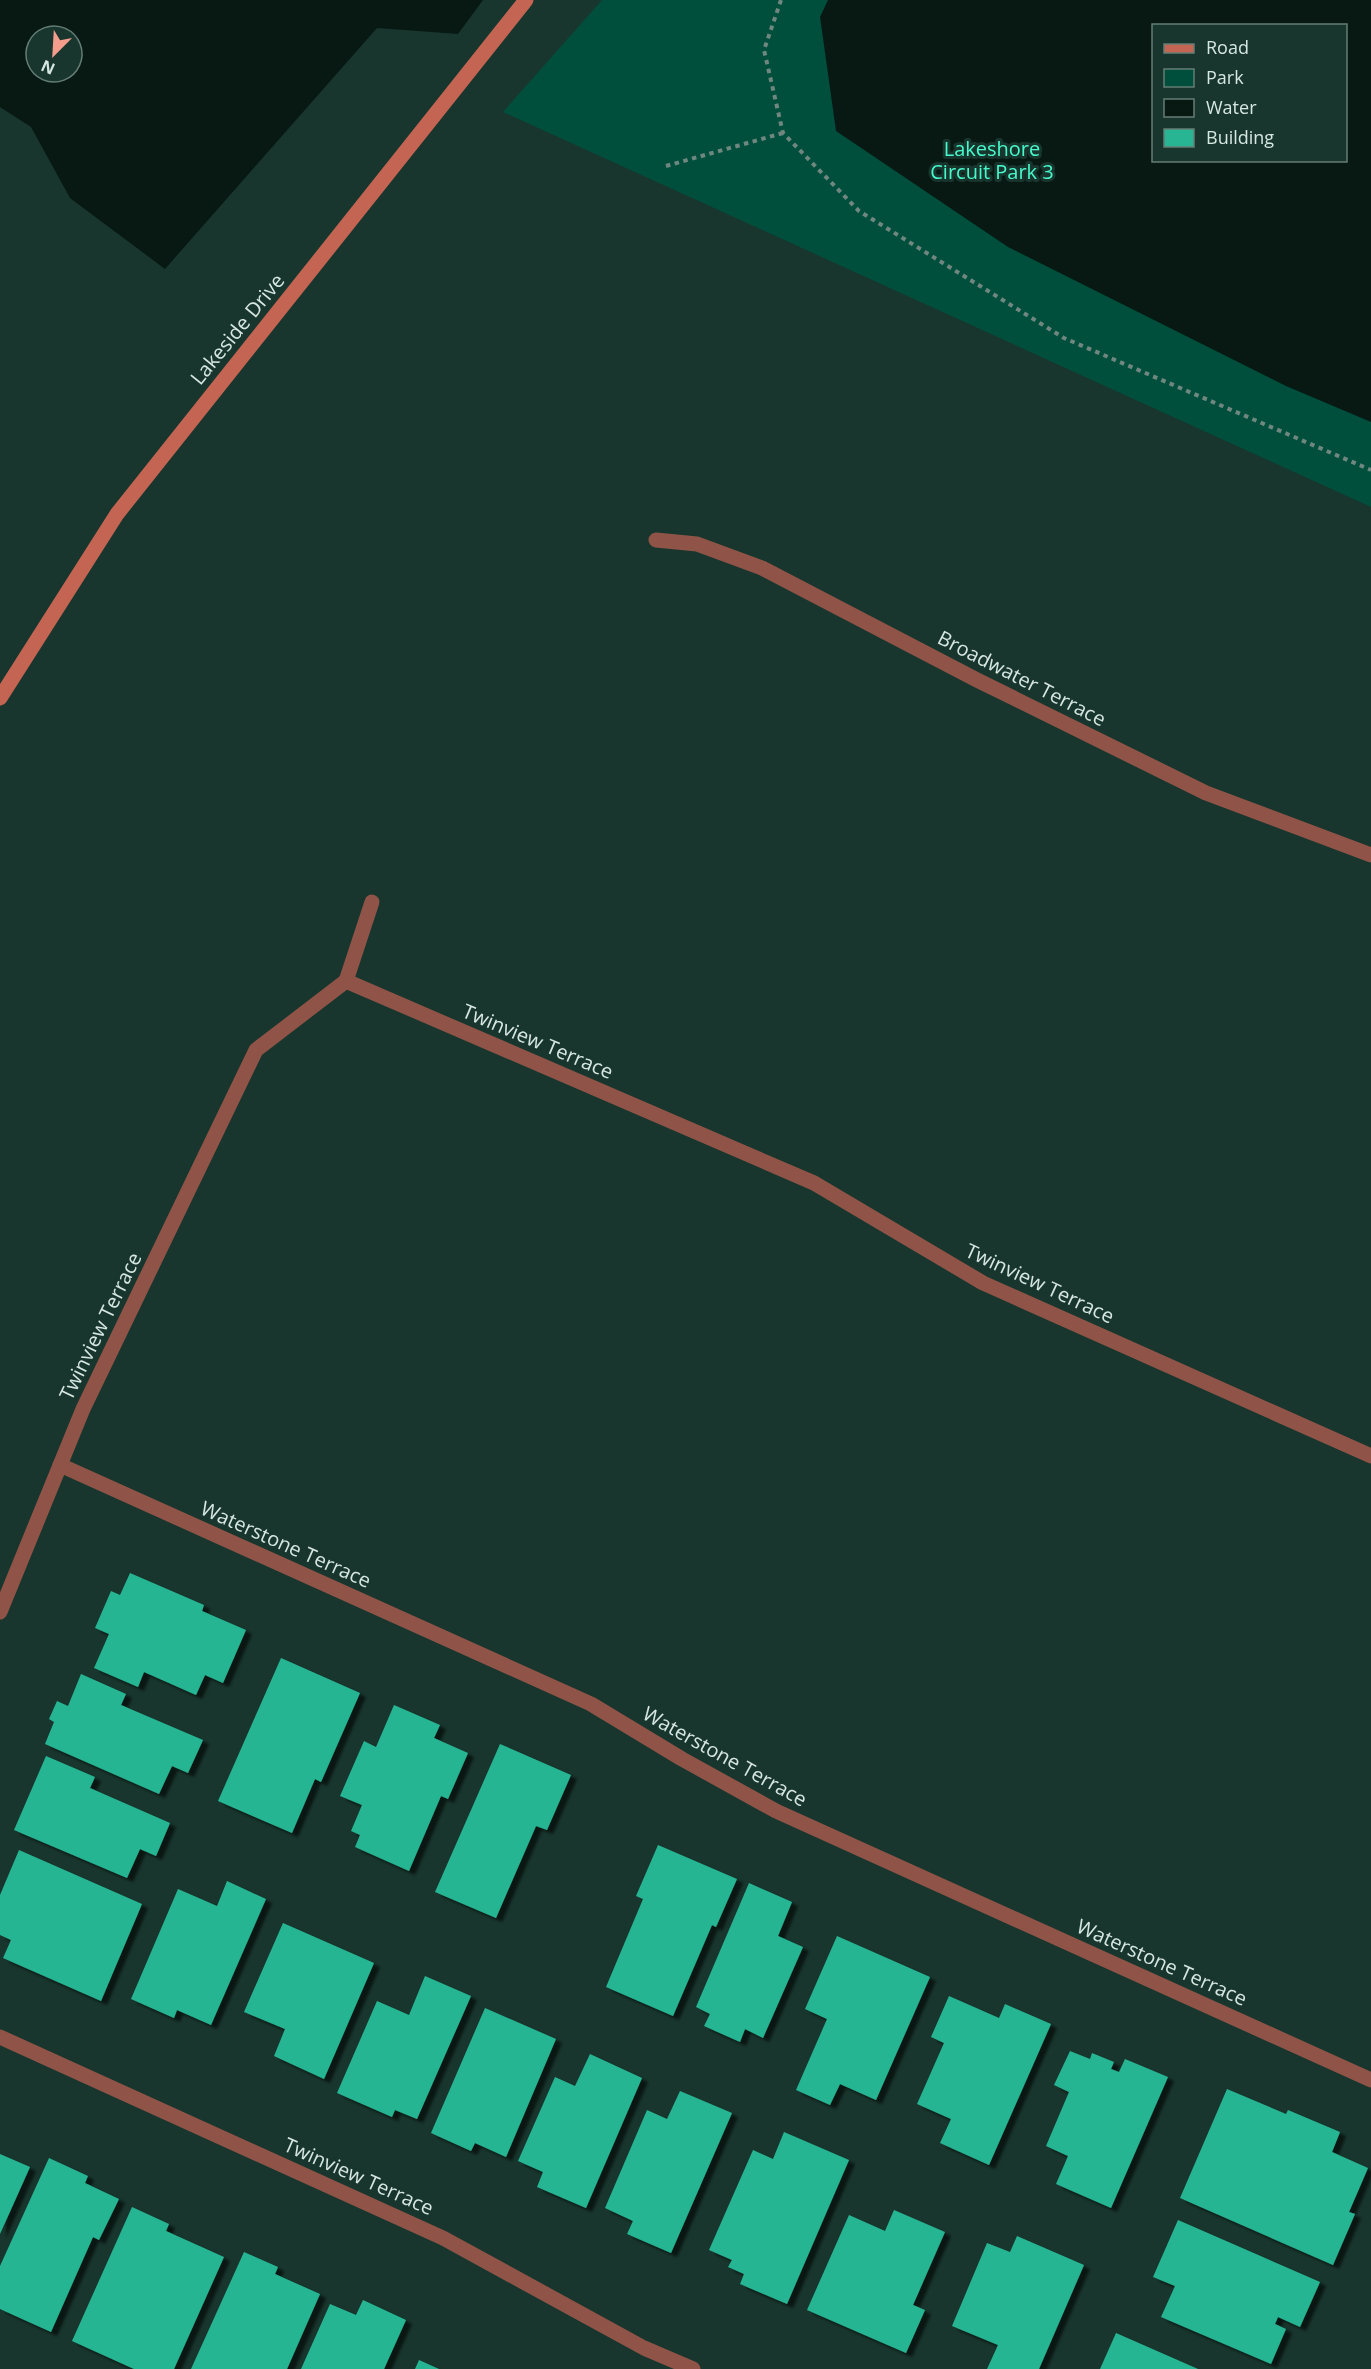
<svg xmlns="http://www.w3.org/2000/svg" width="1371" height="2369" font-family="'Open Sans',sans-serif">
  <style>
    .green { fill: #004f3d; fill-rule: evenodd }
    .water { fill: #081914; fill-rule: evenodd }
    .building { fill: #28b593; filter: url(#shadow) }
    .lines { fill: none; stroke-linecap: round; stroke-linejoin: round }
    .path { stroke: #6f877f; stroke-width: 4; stroke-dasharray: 4.5 4.5; stroke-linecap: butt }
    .street { stroke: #905347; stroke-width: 15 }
    .secondary { stroke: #c46452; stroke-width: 15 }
    .labels { text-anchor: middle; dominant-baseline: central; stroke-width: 6; stroke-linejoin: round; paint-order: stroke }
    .park-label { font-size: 20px; fill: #47facd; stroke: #18362d }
    .street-label { font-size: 20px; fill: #d6e7e1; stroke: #18362d }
  </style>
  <defs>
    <filter id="shadow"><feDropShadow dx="6" dy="4" stdDeviation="1.5" flood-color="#0009"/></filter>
  </defs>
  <rect width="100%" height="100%" fill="#18362d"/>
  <path class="green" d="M 602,0 L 1371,0 L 1371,507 L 503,112 ZM 1154,26 L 1346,26 L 1346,160 L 1154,160 Z"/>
  <g class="water">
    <path d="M 0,0 L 483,0 L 458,34 L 377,28 L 165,269 L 70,198 L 31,127 L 0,107 ZM 36,36 L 72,36 L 72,72 L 36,72 Z"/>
    <path d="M 828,0 L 1371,0 L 1371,422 L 1286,386 L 1008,247 L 836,131 L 820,17 ZM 1154,26 L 1346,26 L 1346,160 L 1154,160 Z"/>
  </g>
  <g class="building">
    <path d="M 130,1573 L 204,1605 L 202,1611 L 246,1630 L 223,1683 L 205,1675 L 196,1695 L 144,1672 L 138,1687 L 94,1668 L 109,1634 L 95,1628 L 111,1591 L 120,1595 Z"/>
    <path d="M 281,1658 L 360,1693 L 321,1782 L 315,1779 L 292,1833 L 218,1801 Z"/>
    <path d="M 81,1674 L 126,1694 L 121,1705 L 203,1740 L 188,1773 L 172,1766 L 159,1794 L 45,1744 L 54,1722 L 49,1719 L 57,1701 L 68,1706 Z"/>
    <path d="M 394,1705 L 440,1725 L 434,1738 L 468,1753 L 448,1799 L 441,1796 L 409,1871 L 355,1847 L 360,1835 L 351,1831 L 362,1805 L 340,1796 L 364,1741 L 376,1747 Z"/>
    <path d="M 500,1744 L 571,1775 L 547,1830 L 536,1826 L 496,1918 L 435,1892 Z"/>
    <path d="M 46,1756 L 95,1777 L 90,1788 L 170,1823 L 156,1856 L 140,1849 L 127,1878 L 14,1830 Z"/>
    <path d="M 658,1845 L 737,1879 L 716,1927 L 712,1925 L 673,2016 L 606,1987 L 643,1899 L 636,1896 Z"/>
    <path d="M 19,1850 L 142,1904 L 101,2001 L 3,1958 L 11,1940 L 0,1935 L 0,1895 Z"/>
    <path d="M 227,1881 L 266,1899 L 211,2025 L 177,2010 L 174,2018 L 131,1999 L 178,1889 L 217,1906 Z"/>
    <path d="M 749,1883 L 792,1902 L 778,1936 L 803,1947 L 763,2038 L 745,2029 L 740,2042 L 704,2026 L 710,2014 L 696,2007 Z"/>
    <path d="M 283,1923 L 374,1963 L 324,2079 L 274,2056 L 285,2029 L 244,2012 Z"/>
    <path d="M 837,1936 L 930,1977 L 876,2100 L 840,2084 L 830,2105 L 796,2090 L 827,2019 L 805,2009 Z"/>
    <path d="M 425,1976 L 471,1996 L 417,2119 L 395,2110 L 392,2117 L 337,2093 L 377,2001 L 409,2015 Z"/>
    <path d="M 949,1996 L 999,2018 L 1005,2004 L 1051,2024 L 989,2165 L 940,2143 L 951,2119 L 917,2104 L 944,2043 L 931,2037 Z"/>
    <path d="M 485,2008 L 556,2039 L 506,2157 L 475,2143 L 471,2151 L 431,2133 Z"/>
    <path d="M 1070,2051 L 1090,2059 L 1092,2053 L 1114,2062 L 1111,2069 L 1119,2072 L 1125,2059 L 1168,2077 L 1111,2208 L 1056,2184 L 1068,2156 L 1046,2146 L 1069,2092 L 1054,2085 Z"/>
    <path d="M 590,2054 L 642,2078 L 586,2208 L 537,2187 L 543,2172 L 518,2161 L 555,2077 L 575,2086 Z"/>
    <path d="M 1227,2089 L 1286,2114 L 1288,2110 L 1340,2132 L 1332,2152 L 1368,2168 L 1349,2212 L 1355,2214 L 1333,2265 L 1180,2198 Z"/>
    <path d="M 680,2091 L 732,2113 L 671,2253 L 627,2234 L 633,2221 L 605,2208 L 647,2110 L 667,2119 Z"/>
    <path d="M 784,2132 L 849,2160 L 787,2304 L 740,2284 L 744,2274 L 728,2267 L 732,2260 L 709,2250 L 753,2150 L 773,2159 Z"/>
    <path d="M 0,2154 L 30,2167 L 0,2234 Z"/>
    <path d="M 49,2158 L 88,2176 L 85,2183 L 119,2199 L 99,2240 L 93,2237 L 51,2332 L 0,2309 L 0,2266 Z"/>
    <path d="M 132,2207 L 169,2224 L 166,2231 L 224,2257 L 174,2369 L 134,2369 L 72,2341 Z"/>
    <path d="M 894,2210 L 945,2232 L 913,2305 L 925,2310 L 906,2353 L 807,2310 L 849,2215 L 885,2231 Z"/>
    <path d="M 1178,2220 L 1320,2282 L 1300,2327 L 1278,2317 L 1275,2324 L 1286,2329 L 1271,2364 L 1161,2317 L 1175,2286 L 1153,2277 Z"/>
    <path d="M 1017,2236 L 1084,2265 L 1039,2369 L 987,2369 L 998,2345 L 952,2326 L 987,2243 L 1010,2252 Z"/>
    <path d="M 244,2252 L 278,2267 L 275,2274 L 320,2294 L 287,2369 L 191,2369 Z"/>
    <path d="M 363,2300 L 406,2320 L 384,2369 L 301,2369 L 330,2304 L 356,2315 Z"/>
    <path d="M 1116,2333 L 1198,2369 L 1100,2369 Z"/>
    <path d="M 419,2360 L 439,2369 L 415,2369 Z"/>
  </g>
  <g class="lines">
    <g class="path">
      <path d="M 781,0 L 764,50 L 783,133 L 859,211 L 1064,338 L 1371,470"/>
      <path d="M 666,166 L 783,133"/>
    </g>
    <g class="street">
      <path d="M 656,540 L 697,544 L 762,568 L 977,680 L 1206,793 L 1371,855"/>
      <path d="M 346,981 L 814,1183 L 983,1283 L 1371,1456"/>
      <path d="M 346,981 L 372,902"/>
      <path d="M 60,1465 L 591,1704 L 682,1759 L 776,1811 L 1371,2080"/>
      <path d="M 0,1612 L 83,1409 L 256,1050 L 346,981"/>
      <path d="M 0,2037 L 443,2238 L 644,2348 L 693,2369"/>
    </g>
    <path class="secondary" d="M 0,698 L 117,514 L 526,0"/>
  </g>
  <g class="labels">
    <g class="park-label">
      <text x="992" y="148">Lakeshore<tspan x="992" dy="23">Circuit Park 3</tspan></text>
    </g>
    <g class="street-label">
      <text transform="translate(237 329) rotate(-51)">Lakeside Drive</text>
      <text transform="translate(1022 678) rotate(27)">Broadwater Terrace</text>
      <text transform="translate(538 1041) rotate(23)">Twinview Terrace</text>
      <text transform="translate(1040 1283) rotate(25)">Twinview Terrace</text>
      <text transform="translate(100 1326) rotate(-64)">Twinview Terrace</text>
      <text transform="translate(286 1544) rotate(24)">Waterstone Terrace</text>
      <text transform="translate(725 1756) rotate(29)">Waterstone Terrace</text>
      <text transform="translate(1162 1962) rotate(24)">Waterstone Terrace</text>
      <text transform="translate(359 2176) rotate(24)">Twinview Terrace</text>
    </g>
  </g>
  <rect x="1152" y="24" width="195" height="138" fill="#18362d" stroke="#647d75" stroke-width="1.5"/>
  <rect x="1164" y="44" width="30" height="9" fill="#c46452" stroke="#647d75" stroke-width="1.5"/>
  <text x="1206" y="54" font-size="18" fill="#d6e7e1">Road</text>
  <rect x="1164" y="69" width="30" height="18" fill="#004f3d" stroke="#647d75" stroke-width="1.5"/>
  <text x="1206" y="84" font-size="18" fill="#d6e7e1">Park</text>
  <rect x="1164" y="99" width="30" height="18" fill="#081914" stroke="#647d75" stroke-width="1.5"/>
  <text x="1206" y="114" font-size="18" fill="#d6e7e1">Water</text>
  <rect x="1164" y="129" width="30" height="18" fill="#28b593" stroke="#647d75" stroke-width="1.5"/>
  <text x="1206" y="144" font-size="18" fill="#d6e7e1">Building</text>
  <g transform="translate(54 54) rotate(204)"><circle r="28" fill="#18362d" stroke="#647d75" stroke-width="1.5"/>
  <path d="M0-4.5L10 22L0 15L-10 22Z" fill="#f49d8c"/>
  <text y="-9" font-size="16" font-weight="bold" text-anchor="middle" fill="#d6e7e1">N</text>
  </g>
</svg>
